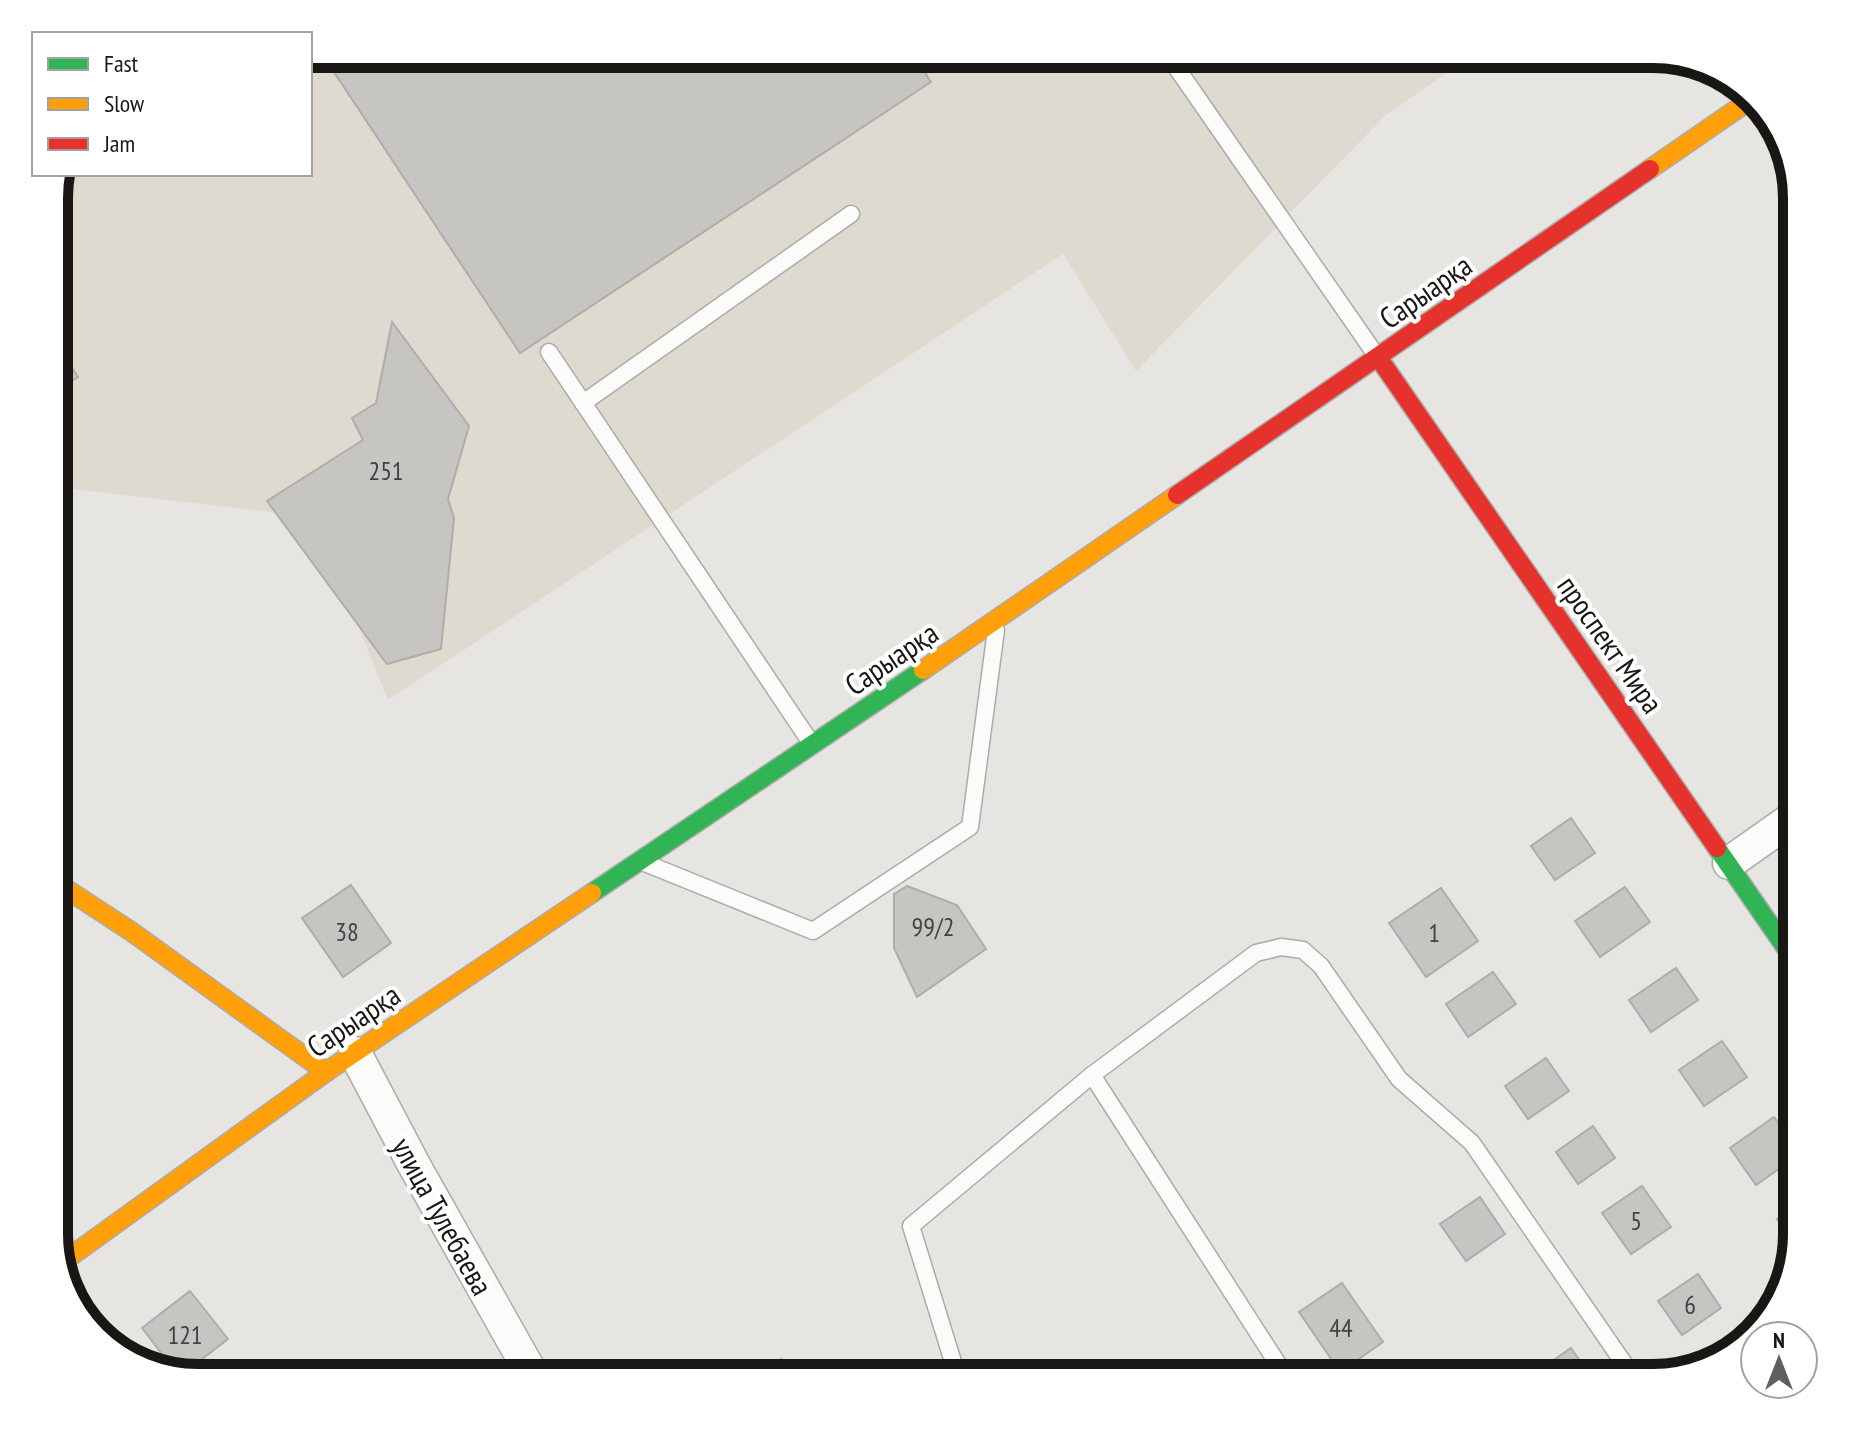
<svg xmlns="http://www.w3.org/2000/svg" width="1851" height="1432" font-family="'PT Sans Narrow',sans-serif">
  <style>
    .built { fill: #dedad0 }
    .building { fill: #c6c5c2; stroke: #afadab; stroke-width: 2 }
    .lines { fill: none; stroke-linecap: round; stroke-linejoin: round }
    .lane-casing { stroke: #adaba8; stroke-width: 19 }
    .street-casing { stroke: #adaba8; stroke-width: 35 }
    .fast-casing { stroke: #adaba8; stroke-width: 21 }
    .slow-casing { stroke: #adaba8; stroke-width: 21 }
    .jam-casing { stroke: #adaba8; stroke-width: 21 }
    .lane { stroke: #fbfbfa; stroke-width: 16 }
    .street { stroke: #fbfbfa; stroke-width: 32 }
    .fast { stroke: #30b455; stroke-width: 18 }
    .slow { stroke: #ff9f0a; stroke-width: 18 }
    .jam { stroke: #e5322d; stroke-width: 18 }
    .labels { text-anchor: middle; dominant-baseline: central; stroke-width: 8; stroke-linejoin: round; paint-order: stroke }
    .number-label { font-size: 26px; fill: #444240 }
    .street-label { font-size: 30px; fill: #181714; stroke: #fff }
    .rim { fill: none; stroke: #181714; stroke-width: 10 }
  </style>
  <rect width="100%" height="100%" fill="#e7e5e1"/>
  <path class="built" d="M 310,54 L 1474,54 L 1386,115 L 1136,371 L 1063,254 L 388,700 L 314,517 L 54,487 L 54,188 L 58,174 L 310,174 Z"/>
  <g class="building">
    <path d="M 322,54 L 913,54 L 931,82 L 520,353 Z"/>
    <path d="M 392,322 L 469,426 L 448,499 L 454,518 L 441,649 L 387,664 L 267,501 L 363,440 L 352,418 L 376,403 Z"/>
    <path d="M 54,341 L 78,377 L 54,393 Z"/>
    <path d="M 1571,818 L 1595,853 L 1555,880 L 1531,846 Z"/>
    <path d="M 351,885 L 391,943 L 343,977 L 302,918 Z"/>
    <path d="M 907,886 L 957,905 L 986,949 L 917,997 L 894,948 L 894,894 Z"/>
    <path d="M 1625,887 L 1650,922 L 1600,957 L 1575,921 Z"/>
    <path d="M 1441,888 L 1478,941 L 1426,977 L 1389,923 Z"/>
    <path d="M 1676,968 L 1698,1000 L 1651,1032 L 1629,1000 Z"/>
    <path d="M 1493,972 L 1516,1004 L 1468,1037 L 1446,1004 Z"/>
    <path d="M 1722,1041 L 1747,1077 L 1704,1106 L 1679,1070 Z"/>
    <path d="M 1546,1058 L 1569,1091 L 1528,1119 L 1505,1086 Z"/>
    <path d="M 1774,1117 L 1797,1150 L 1797,1156 L 1756,1185 L 1730,1148 Z"/>
    <path d="M 1593,1126 L 1615,1158 L 1578,1184 L 1556,1152 Z"/>
    <path d="M 1642,1186 L 1671,1227 L 1631,1254 L 1602,1213 Z"/>
    <path d="M 1480,1197 L 1505,1234 L 1466,1261 L 1440,1224 Z"/>
    <path d="M 1797,1205 L 1797,1235 L 1794,1243 L 1777,1219 Z"/>
    <path d="M 1698,1274 L 1721,1308 L 1682,1335 L 1658,1301 Z"/>
    <path d="M 1342,1283 L 1383,1342 L 1340,1372 L 1299,1312 Z"/>
    <path d="M 190,1291 L 228,1339 L 184,1373 L 175,1371 L 142,1328 Z"/>
    <path d="M 1571,1348 L 1592,1378 L 1531,1378 L 1530,1377 Z"/>
    <path d="M 781,1359 L 794,1378 L 753,1378 Z"/>
    <path d="M 1231,1366 L 1239,1378 L 1214,1378 Z"/>
  </g>
  <g class="lines">
    <defs>
      <g id="lane">
        <path d="M 1167,54 L 1376,355"/>
        <path d="M 549,352 L 811,743"/>
        <path d="M 583,403 L 851,214"/>
        <path d="M 645,863 L 813,931 L 970,827 L 996,630"/>
        <path d="M 958,1378 L 911,1226 L 1092,1075"/>
        <path d="M 1287,1378 L 1092,1075 L 1256,953 L 1281,947 L 1303,950 L 1321,966 L 1399,1079 L 1472,1143 L 1634,1378"/>
      </g>
      <g id="street">
        <path d="M 1729,863 L 1797,815"/>
        <path d="M 355,1053 L 414,1165 L 534,1378"/>
      </g>
      <g id="fast">
        <path d="M 1717,848 L 1797,964"/>
        <path d="M 592,893 L 923,670"/>
      </g>
      <g id="slow">
        <path d="M 1650,169 L 1753,98"/>
        <path d="M 923,670 L 1177,495"/>
        <path d="M 54,881 L 132,932 L 326,1072"/>
        <path d="M 60,1264 L 326,1072 L 592,893"/>
      </g>
      <g id="jam">
        <path d="M 1378,357 L 1717,848"/>
        <path d="M 1177,495 L 1650,169"/>
      </g>
    </defs>
    <use href="#lane" class="lane-casing"/>
    <use href="#street" class="street-casing"/>
    <use href="#fast" class="fast-casing"/>
    <use href="#slow" class="slow-casing"/>
    <use href="#jam" class="jam-casing"/>
    <use href="#lane" class="lane"/>
    <use href="#street" class="street"/>
    <use href="#fast" class="fast"/>
    <use href="#slow" class="slow"/>
    <use href="#jam" class="jam"/>
  </g>
  <g class="labels">
    <g class="number-label">
      <text x="386" y="470">251</text>
      <text x="933" y="926">99/2</text>
      <text x="347" y="931">38</text>
      <text x="1434" y="932">1</text>
      <text x="1636" y="1220">5</text>
      <text x="1690" y="1304">6</text>
      <text x="1341" y="1327">44</text>
      <text x="185" y="1334">121</text>
    </g>
    <g class="street-label">
      <text transform="translate(1425 291) rotate(-35)">Сарыарқа</text>
      <text transform="translate(1611 644) rotate(55)">проспект Мира</text>
      <text transform="translate(891 658) rotate(-34)">Сарыарқа</text>
      <text transform="translate(353 1020) rotate(-34)">Сарыарқа</text>
      <text transform="translate(443 1216) rotate(61)">улица Тулебаева</text>
    </g>
  </g>
  <path d="M0 0H1851V1432H0ZM198 68H1653A130 130 0 0 1 1783 198V1234A130 130 0 0 1 1653 1364H198A130 130 0 0 1 68 1234V198A130 130 0 0 1 198 68Z" fill="#fff" fill-rule="evenodd"/>
  <path class="rim" d="M198 68H1653A130 130 0 0 1 1783 198V1234A130 130 0 0 1 1653 1364H198A130 130 0 0 1 68 1234V198A130 130 0 0 1 198 68Z"/>
  <rect x="32" y="32" width="280" height="144" fill="#ffffff" stroke="#a3a2a1" stroke-width="2"/>
  <rect x="48" y="58" width="40" height="12" fill="#30b455" stroke="#a3a2a1" stroke-width="2"/>
  <text x="104" y="72" font-size="24" fill="#181714">Fast</text>
  <rect x="48" y="98" width="40" height="12" fill="#ff9f0a" stroke="#a3a2a1" stroke-width="2"/>
  <text x="104" y="112" font-size="24" fill="#181714">Slow</text>
  <rect x="48" y="138" width="40" height="12" fill="#e5322d" stroke="#a3a2a1" stroke-width="2"/>
  <text x="104" y="152" font-size="24" fill="#181714">Jam</text>
  <g transform="translate(1779 1360)"><circle r="38" fill="#ffffff" stroke="#a3a2a1" stroke-width="2"/>
  <path d="M0-6L14 30L0 20L-14 30Z" fill="#605f5c"/>
  <text y="-12" font-size="22" font-weight="bold" text-anchor="middle" fill="#181714">N</text>
  </g>
</svg>
